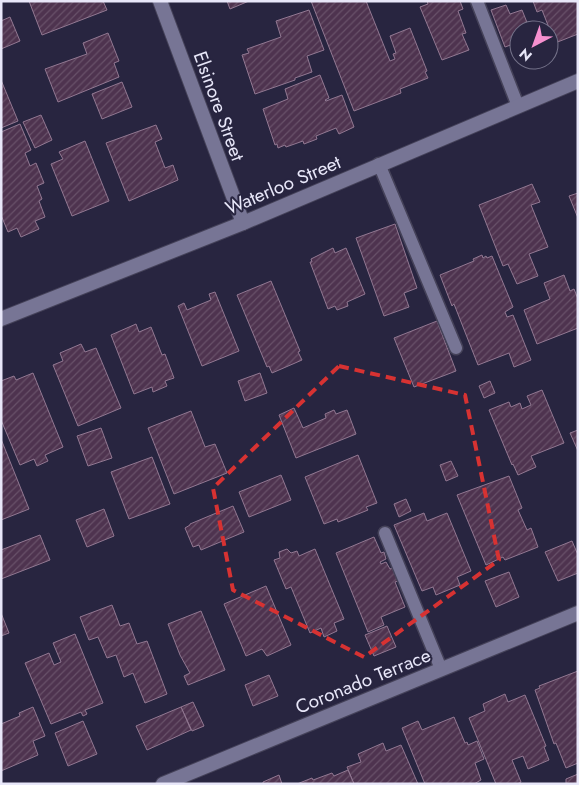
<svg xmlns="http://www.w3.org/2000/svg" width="579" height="785" font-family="Jost,sans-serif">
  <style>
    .building { fill: url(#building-hatch); stroke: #927892 }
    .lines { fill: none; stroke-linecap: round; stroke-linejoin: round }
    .service-casing { stroke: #454259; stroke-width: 15 }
    .minor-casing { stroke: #454259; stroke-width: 16 }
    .service { stroke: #777595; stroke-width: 12 }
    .minor { stroke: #777595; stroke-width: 14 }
    .marked { fill: none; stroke: #d73232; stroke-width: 4; stroke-dasharray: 10 6; stroke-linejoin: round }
    .labels { text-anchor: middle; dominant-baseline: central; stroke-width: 4; stroke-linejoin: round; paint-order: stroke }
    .street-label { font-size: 19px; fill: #e8e7f9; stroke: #282540 }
  </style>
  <defs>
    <pattern id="building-hatch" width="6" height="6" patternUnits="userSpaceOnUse" patternTransform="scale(1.25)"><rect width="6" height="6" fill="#4e334f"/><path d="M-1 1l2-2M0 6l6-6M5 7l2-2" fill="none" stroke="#685169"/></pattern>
  </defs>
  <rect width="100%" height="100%" fill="#282540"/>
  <g class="building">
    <path d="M 29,1 L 103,1 L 107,10 L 42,35 Z"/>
    <path d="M 227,1 L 249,1 L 230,9 Z"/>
    <path d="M 311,1 L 366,1 L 390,61 L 395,59 L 393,54 L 396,53 L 390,36 L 410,28 L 427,71 L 425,72 L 428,78 L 400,89 L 401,93 L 354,111 Z"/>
    <path d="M 427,1 L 460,1 L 463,9 L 458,11 L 466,33 L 462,34 L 469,50 L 442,60 L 420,7 L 428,4 Z"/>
    <path d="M 533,1 L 578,1 L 578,34 L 555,43 L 542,10 L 537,12 Z"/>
    <path d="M 506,5 L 510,14 L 522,10 L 530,30 L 519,30 L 519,42 L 505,47 L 491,10 Z"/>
    <path d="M 309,10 L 324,50 L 307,56 L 312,72 L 295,78 L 295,80 L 255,94 L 242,55 L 249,53 L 247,49 L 281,37 L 276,21 Z"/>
    <path d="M 10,17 L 20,41 L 1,49 L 1,21 Z"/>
    <path d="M 108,33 L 119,61 L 114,63 L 119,77 L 58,102 L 45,69 L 87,54 L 83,43 Z"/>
    <path d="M 320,75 L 329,98 L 325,100 L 326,101 L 342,95 L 354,127 L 339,134 L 336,128 L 316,136 L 317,139 L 304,144 L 303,141 L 286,147 L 285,145 L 278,148 L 277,144 L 275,145 L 263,109 L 288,99 L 285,89 Z"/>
    <path d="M 1,80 L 18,121 L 1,128 Z"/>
    <path d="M 122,82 L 132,107 L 102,119 L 92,94 Z"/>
    <path d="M 41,115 L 52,140 L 35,148 L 23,122 Z"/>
    <path d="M 20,124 L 31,150 L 25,153 L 30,166 L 36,163 L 44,183 L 37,186 L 42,199 L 39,201 L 45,217 L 35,221 L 39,229 L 21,237 L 17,228 L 8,232 L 1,215 L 1,132 Z"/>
    <path d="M 156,125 L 162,139 L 155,142 L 165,168 L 173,165 L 178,180 L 129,201 L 106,143 Z"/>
    <path d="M 85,141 L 109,201 L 72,216 L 51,164 L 63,159 L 59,152 Z"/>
    <path d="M 532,184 L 540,202 L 531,205 L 548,247 L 529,254 L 538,276 L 517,284 L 508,264 L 503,266 L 479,205 Z"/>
    <path d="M 578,193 L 578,218 L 569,196 Z"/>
    <path d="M 395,224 L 417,288 L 404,293 L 409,307 L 384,316 L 356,238 Z"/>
    <path d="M 333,248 L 335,253 L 346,248 L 365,294 L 347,302 L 348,306 L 337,310 L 335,306 L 328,309 L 310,262 L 312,262 L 311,259 Z"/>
    <path d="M 482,255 L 483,258 L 486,256 L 487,258 L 492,256 L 513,307 L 505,312 L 507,317 L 513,315 L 531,360 L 514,367 L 509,353 L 478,365 L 454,304 L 452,306 L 440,275 L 474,261 L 473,259 Z"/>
    <path d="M 564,275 L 570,291 L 574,289 L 578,299 L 578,328 L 537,344 L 524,310 L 550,299 L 544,283 Z"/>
    <path d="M 271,281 L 300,351 L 298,352 L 302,360 L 272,373 L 269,366 L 267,367 L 237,295 Z"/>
    <path d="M 215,292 L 239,351 L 202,366 L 178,306 L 184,303 L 187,310 L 211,300 L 209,294 Z"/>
    <path d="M 437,321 L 456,371 L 414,387 L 394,338 Z"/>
    <path d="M 136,324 L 139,332 L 151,327 L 162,355 L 165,354 L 174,378 L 165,381 L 167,386 L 153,392 L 152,387 L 134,394 L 111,335 Z"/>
    <path d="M 81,344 L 85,352 L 96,348 L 121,408 L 78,426 L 53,365 L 63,361 L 60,353 Z"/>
    <path d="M 33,373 L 63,447 L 45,455 L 48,461 L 37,466 L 34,459 L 20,465 L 1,420 L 1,381 L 14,376 L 16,380 Z"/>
    <path d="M 260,373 L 267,393 L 245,401 L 238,381 Z"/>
    <path d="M 490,381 L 495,393 L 484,398 L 479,386 Z"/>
    <path d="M 542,390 L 564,443 L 531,456 L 536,467 L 518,475 L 513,464 L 512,465 L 489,410 L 509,402 L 511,407 L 520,403 L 522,409 L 531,405 L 527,396 Z"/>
    <path d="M 294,408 L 303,428 L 326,418 L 325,414 L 334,410 L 336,414 L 347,410 L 356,434 L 296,458 L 279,415 Z"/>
    <path d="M 191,411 L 205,447 L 215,444 L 227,473 L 174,494 L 148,428 Z"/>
    <path d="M 101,428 L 112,458 L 88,466 L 77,436 Z"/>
    <path d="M 578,430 L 578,451 L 570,433 Z"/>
    <path d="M 1,439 L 29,509 L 1,520 Z"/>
    <path d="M 358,455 L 377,503 L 366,507 L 368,510 L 338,522 L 337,519 L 324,524 L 305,477 Z"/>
    <path d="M 152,457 L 170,504 L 129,519 L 111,472 Z"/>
    <path d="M 451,461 L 458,476 L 446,481 L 440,465 Z"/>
    <path d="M 281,475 L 291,500 L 249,517 L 239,492 Z"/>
    <path d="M 509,476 L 522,508 L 518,510 L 527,530 L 531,528 L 538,547 L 505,560 L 503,557 L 486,565 L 457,495 Z"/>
    <path d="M 406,499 L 411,511 L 399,517 L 394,504 Z"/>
    <path d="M 233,506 L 244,532 L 201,550 L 199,545 L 193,547 L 185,528 L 190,525 L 190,524 Z"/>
    <path d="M 104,509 L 114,536 L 87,547 L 76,520 Z"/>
    <path d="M 424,513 L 427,521 L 447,513 L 471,571 L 457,577 L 460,585 L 436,595 L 433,587 L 422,591 L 394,525 Z"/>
    <path d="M 40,535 L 50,560 L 1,579 L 1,550 Z"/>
    <path d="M 374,537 L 381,553 L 384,552 L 386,559 L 380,562 L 381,564 L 386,562 L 390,569 L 392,568 L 394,572 L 398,581 L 395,582 L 405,607 L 381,617 L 384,625 L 368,632 L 336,553 Z"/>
    <path d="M 572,541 L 578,555 L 578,573 L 558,581 L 545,552 Z"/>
    <path d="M 287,549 L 291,553 L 297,551 L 299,556 L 315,549 L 344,619 L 334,623 L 337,631 L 324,637 L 321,628 L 310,633 L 291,587 L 286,589 L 274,560 L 280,558 L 279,552 Z"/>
    <path d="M 509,572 L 519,597 L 496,607 L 485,581 Z"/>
    <path d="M 266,586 L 291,645 L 267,656 L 262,649 L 246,656 L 224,604 Z"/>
    <path d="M 112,605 L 120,626 L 129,623 L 137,644 L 147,641 L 167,694 L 145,703 L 133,673 L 124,677 L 116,655 L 107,658 L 98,637 L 89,640 L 80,617 Z"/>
    <path d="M 201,611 L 225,670 L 188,685 L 184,676 L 190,673 L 180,655 L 168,624 Z"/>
    <path d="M 1,613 L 9,633 L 1,636 Z"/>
    <path d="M 387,626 L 396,647 L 374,656 L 365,635 Z"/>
    <path d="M 75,634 L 103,703 L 85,710 L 87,714 L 83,716 L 81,712 L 51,724 L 25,663 L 49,653 L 54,665 L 61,662 L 53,643 Z"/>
    <path d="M 578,671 L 578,763 L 566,768 L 556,743 L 554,744 L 535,690 L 540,688 L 539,686 Z"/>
    <path d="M 269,675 L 278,696 L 253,706 L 245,685 Z"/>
    <path d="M 505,694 L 508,702 L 525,695 L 546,746 L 544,747 L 549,760 L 528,769 L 523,756 L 512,760 L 521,782 L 517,784 L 496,784 L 469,718 L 485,711 L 483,704 Z"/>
    <path d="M 193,702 L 204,726 L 192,731 L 181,707 Z"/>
    <path d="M 33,707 L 45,736 L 33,741 L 38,755 L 1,771 L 1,724 L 20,716 L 19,713 Z"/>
    <path d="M 181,707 L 191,730 L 147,750 L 136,726 Z"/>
    <path d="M 454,717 L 465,743 L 467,742 L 468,745 L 477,741 L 484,759 L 475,763 L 481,780 L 474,784 L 425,784 L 402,728 L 418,721 L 422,730 Z"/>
    <path d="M 83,721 L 97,754 L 68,766 L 55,733 Z"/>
    <path d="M 383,743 L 386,751 L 401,745 L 418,784 L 354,784 L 347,767 L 361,762 L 358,754 Z"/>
    <path d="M 348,770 L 354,784 L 297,784 L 312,778 L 313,780 L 332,773 L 334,776 Z"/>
    <path d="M 578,774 L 578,784 L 566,784 L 566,779 Z"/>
    <path d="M 279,775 L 282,784 L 263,784 L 263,782 Z"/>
  </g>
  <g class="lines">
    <defs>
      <g id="service">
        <path d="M 477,1 L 518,106"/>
        <path d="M 379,164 L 456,348"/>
        <path d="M 385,533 L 441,669"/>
      </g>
      <g id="minor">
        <path d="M 160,1 L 243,223"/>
        <path d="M 1,319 L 243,223 L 578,81"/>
        <path d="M 163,784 L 578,613"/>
      </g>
    </defs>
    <use href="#service" class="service-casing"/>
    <use href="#minor" class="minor-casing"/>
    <use href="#service" class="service"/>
    <use href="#minor" class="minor"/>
  </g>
  <path class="marked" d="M 339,366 L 465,395 L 499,560 L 364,657 L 233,590 L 213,488 Z"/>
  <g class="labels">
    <g class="street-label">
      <text transform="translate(219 106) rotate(70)">Elsinore Street</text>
      <text transform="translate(283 185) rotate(-23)">Waterloo Street</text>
      <text transform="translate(363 681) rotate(-22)">Coronado Terrace</text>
    </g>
  </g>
  <rect width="579" height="785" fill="none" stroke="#e8e7f9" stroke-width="5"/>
  <g transform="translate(534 45) rotate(221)"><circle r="24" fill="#282540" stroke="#75738a"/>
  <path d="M0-4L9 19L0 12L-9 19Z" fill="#f690cf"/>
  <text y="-8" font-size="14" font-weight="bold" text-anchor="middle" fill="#e8e7f9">N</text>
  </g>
</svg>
